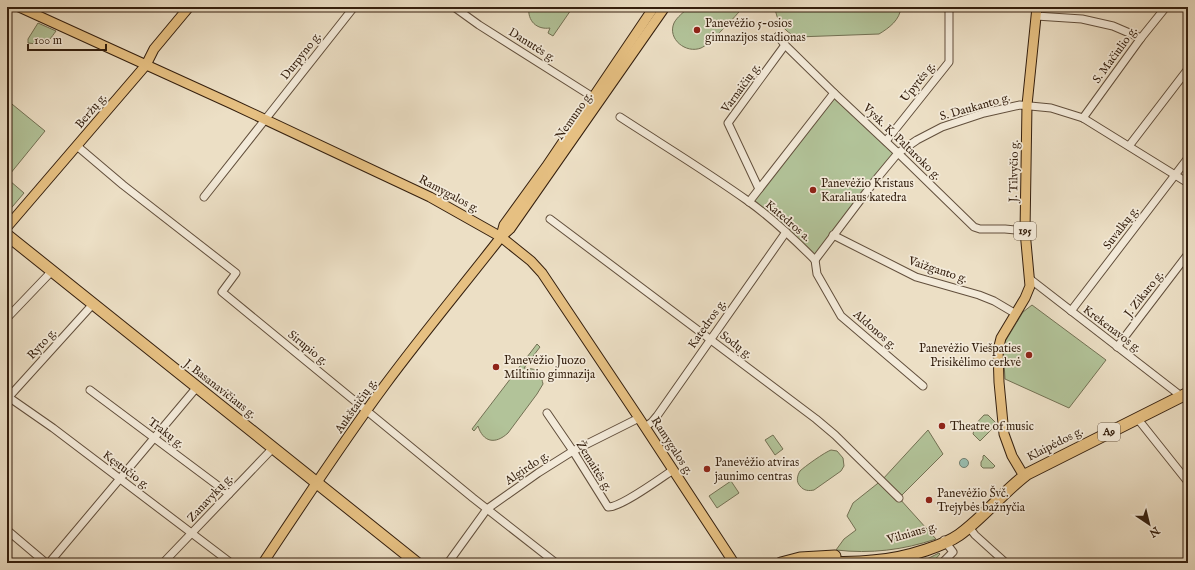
<svg xmlns="http://www.w3.org/2000/svg" width="1195" height="570" font-family="'IM FELL English',serif">
  <style>
    .green { fill: #b2c399; stroke: #737154 }
    .water { fill: #99bdb0; stroke: #717e6f }
    .lines { fill: none; stroke-linecap: round; stroke-linejoin: round }
    .minor-casing { stroke: #624f3c; stroke-width: 9 }
    .major-casing { stroke: #341f0e; stroke-width: 11 }
    .highway-casing { stroke: #341f0e; stroke-width: 13 }
    .minor { stroke: #f3ead9; stroke-width: 7 }
    .major { stroke: #e6c082; stroke-width: 9 }
    .highway { stroke: #e6c082; stroke-width: 11 }
    .poi-dot { fill: #8f2418; stroke: #f3ead9; stroke-width: 1.5 }
    .labels { text-anchor: middle; dominant-baseline: central; stroke-width: 3.5; stroke-linejoin: round; paint-order: stroke }
    .shield { fill: #f3ead9; stroke: #6d5c4b; stroke-width: 1 }
    .shield-label { font-size: 11px; font-weight: bold; fill: #341f0e }
    .poi-label { font-size: 12px; fill: #341f0e; stroke: #f3ead9; text-anchor: start }
    .street-label { font-size: 12px; fill: #341f0e; stroke: #f3ead9 }
  </style>
  <rect width="100%" height="100%" fill="#ecdfc5"/>
  <filter id="stains"><feTurbulence type="fractalNoise" baseFrequency=".005" numOctaves="4"/><feColorMatrix values="0 0 0 0 .2 0 0 0 0 .09 0 0 0 0 .02 0 0 0 .5 -.17"/></filter>
  <radialGradient id="worn" r=".72"><stop offset=".6" stop-color="#630" stop-opacity="0"/><stop offset="1" stop-color="#630" stop-opacity=".3"/></radialGradient>
  <g class="green">
    <path d="M 529,7 L 573,7 L 553,36 L 548,33 L 550,28 C 537,30 527,21 529,7 Z"/>
    <path d="M 689,7 L 743,7 C 737,15 709,45 701,48 C 686,54 667,39 674,23 C 677,17 684,12 689,7 Z"/>
    <path d="M 775,7 L 901,7 C 900,20 889,28 879,34 L 797,37 C 784,32 776,20 775,7 Z"/>
    <path d="M 38,23 L 56,31 C 46,45 45,45 28,43 L 28,39 Z"/>
    <path d="M 834,93 L 898,153 L 815,260 L 749,202 Z"/>
    <path d="M 7,100 L 45,131 L 10,174 L 7,171 Z"/>
    <path d="M 10,181 L 24,193 L 7,213 L 7,182 Z"/>
    <path d="M 1032,305 L 1106,360 L 1069,408 L 1005,379 L 1003,345 L 1023,312 Z"/>
    <path d="M 537,344 L 540,347 L 524,368 C 537,369 540,370 543,384 L 537,394 L 508,433 C 495,445 483,442 478,426 L 474,431 L 472,429 Z"/>
    <path d="M 984,415 L 988,415 L 997,424 L 980,441 L 973,434 L 974,430 L 972,428 Z"/>
    <path d="M 928,430 L 943,454 L 899,498 L 936,539 C 903,550 871,554 836,550 L 844,539 L 856,530 L 847,516 L 853,503 L 882,480 Z"/>
    <path d="M 773,435 L 783,449 L 775,455 L 765,440 Z"/>
    <path d="M 831,450 L 837,451 L 843,458 L 844,466 L 841,471 L 814,490 C 809,491 804,491 800,486 C 796,482 797,476 800,471 C 804,467 825,452 831,450 Z"/>
    <path d="M 984,455 L 995,466 L 993,468 L 983,468 L 981,466 L 981,462 L 983,459 L 983,456 Z"/>
    <path d="M 731,481 L 739,493 L 717,508 L 709,496 Z"/>
    <path d="M 939,553 L 940,554 L 932,563 L 913,563 L 929,558 Z"/>
  </g>
  <circle class="water" cx="964" cy="463" r="4.5"/>
  <g class="lines">
    <defs>
      <g id="minor">
        <path d="M 454,7 L 479,25 L 596,99"/>
        <path d="M 1036,16 L 1082,19 L 1113,26 L 1141,38"/>
        <path d="M 778,36 L 785,45 L 834,93 L 898,153 L 974,227 L 980,229 L 1005,229 L 1025,231"/>
        <path d="M 620,117 C 663,145 706,171 748,201 C 772,218 794,239 815,260"/>
        <path d="M 1083,118 L 1141,38 L 1166,7"/>
        <path d="M 886,141 L 949,62 L 949,7"/>
        <path d="M 77,146 L 123,185 L 236,273 L 222,292 L 473,498 L 556,563"/>
        <path d="M 1129,146 L 1188,69"/>
        <path d="M 759,189 L 728,123 L 785,45"/>
        <path d="M 204,197 L 354,7"/>
        <path d="M 749,202 L 834,93"/>
        <path d="M 550,219 L 816,419 L 835,435 L 899,498"/>
        <path d="M 833,235 L 916,277 L 979,295 L 994,301 L 1016,314"/>
        <path d="M 815,260 L 874,182 L 898,153 L 917,140 L 942,127 L 984,113 L 1020,105 L 1051,108 L 1083,118 L 1188,183"/>
        <path d="M 815,260 L 817,274 L 841,316 L 923,386"/>
        <path d="M 1030,279 L 1181,396"/>
        <path d="M 1071,311 L 1188,158"/>
        <path d="M 7,318 L 52,271"/>
        <path d="M 1117,347 L 1188,254"/>
        <path d="M 90,390 L 229,494"/>
        <path d="M 7,396 L 53,428 L 231,563"/>
        <path d="M 7,399 L 93,304"/>
        <path d="M 547,413 L 573,451 L 608,507 C 620,508 661,478 673,470"/>
        <path d="M 1137,418 L 1188,482"/>
        <path d="M 645,427 L 652,422 L 657,416 L 786,232"/>
        <path d="M 969,527 L 975,535 L 1006,563"/>
        <path d="M 7,530 L 46,563"/>
        <path d="M 49,563 L 197,387"/>
        <path d="M 163,563 L 273,448"/>
        <path d="M 448,563 L 487,509 L 538,473 L 573,451 L 639,418"/>
        <path d="M 942,563 L 953,552 L 944,540"/>
      </g>
      <g id="major">
        <path d="M 19,7 L 232,104 L 430,197 L 501,237 L 531,261 L 542,273 L 639,418 L 734,563"/>
        <path d="M 7,227 L 146,65 L 154,49 L 189,7"/>
        <path d="M 501,236 L 504,225 L 546,167 L 654,7"/>
        <path d="M 1024,476 L 1012,456 L 1004,434 L 999,382 L 998,350 L 1001,338 L 1025,298 L 1030,286 L 1025,231 L 1027,105 L 1037,7"/>
        <path d="M 263,563 C 303,503 342,443 385,385 C 422,335 462,287 501,237 L 510,229 L 665,7"/>
      </g>
      <g id="highway">
        <path d="M 7,235 L 417,563"/>
        <path d="M 781,563 L 800,558 L 835,556"/>
        <path d="M 824,563 C 840,562 856,563 872,561 C 891,560 908,556 926,550 C 938,546 949,542 959,535 C 984,517 1003,492 1027,474 L 1188,393"/>
      </g>
    </defs>
    <use href="#minor" class="minor-casing"/>
    <use href="#major" class="major-casing"/>
    <use href="#highway" class="highway-casing"/>
    <use href="#minor" class="minor"/>
    <use href="#major" class="major"/>
    <use href="#highway" class="highway"/>
  </g>
  <g class="poi-dot">
    <circle cx="697" cy="30" r="4"/>
    <circle cx="813" cy="190" r="4"/>
    <circle cx="1029" cy="355" r="4"/>
    <circle cx="496" cy="367" r="4"/>
    <circle cx="942" cy="426" r="4"/>
    <circle cx="707" cy="469" r="4"/>
    <circle cx="929" cy="500" r="4"/>
  </g>
  <g class="labels">
    <g class="shield">
      <rect x="1014" y="222" width="22" height="18" rx="3"/>
      <rect x="1098" y="423" width="22" height="18" rx="3"/>
    </g>
    <g class="shield-label">
      <text x="1025" y="231">195</text>
      <text x="1109" y="432">A9</text>
    </g>
    <g class="poi-label">
      <text x="705" y="23">Panevėžio 5-osios<tspan x="705" dy="14">gimnazijos stadionas</tspan></text>
      <text x="821" y="183">Panevėžio Kristaus<tspan x="821" dy="14">Karaliaus katedra</tspan></text>
      <text x="1021" y="348" text-anchor="end">Panevėžio Viešpaties<tspan x="1021" dy="14">Prisikėlimo cerkvė</tspan></text>
      <text x="504" y="360">Panevėžio Juozo<tspan x="504" dy="14">Miltinio gimnazija</tspan></text>
      <text x="950" y="426">Theatre of music</text>
      <text x="715" y="462">Panevėžio atviras<tspan x="715" dy="14">jaunimo centras</tspan></text>
      <text x="937" y="493">Panevėžio Švč.<tspan x="937" dy="14">Trejybės bažnyčia</tspan></text>
    </g>
    <g class="street-label">
      <text transform="translate(532 45) rotate(32)">Danutės g.</text>
      <text transform="translate(1115 55) rotate(-54)">S. Mačiulio g.</text>
      <text transform="translate(301 56) rotate(-52)">Durpyno g.</text>
      <text transform="translate(918 82) rotate(-51)">Upytės g.</text>
      <text transform="translate(741 88) rotate(-54)">Varnaičių g.</text>
      <text transform="translate(975 107) rotate(-16)">S. Daukanto g.</text>
      <text transform="translate(91 111) rotate(-50)">Beržų g.</text>
      <text transform="translate(574 116) rotate(-55)">Nemuno g.</text>
      <text transform="translate(902 142) rotate(44)">Vysk. K. Paltaroko g.</text>
      <text transform="translate(1014 171) rotate(-89)">J. Tilvyčio g.</text>
      <text transform="translate(449 194) rotate(28)">Ramygalos g.</text>
      <text transform="translate(788 221) rotate(41)">Katedros a.</text>
      <text transform="translate(1121 228) rotate(-53)">Suvalkų g.</text>
      <text transform="translate(938 270) rotate(18)">Vaižganto g.</text>
      <text transform="translate(1144 294) rotate(-52)">J. Zikaro g.</text>
      <text transform="translate(707 324) rotate(-55)">Katedros g.</text>
      <text transform="translate(1112 329) rotate(37)">Krekenavos g.</text>
      <text transform="translate(875 330) rotate(41)">Aldonos g.</text>
      <text transform="translate(42 344) rotate(-48)">Ryto g.</text>
      <text transform="translate(736 345) rotate(37)">Sodų g.</text>
      <text transform="translate(308 348) rotate(39)">Sirupio g.</text>
      <text transform="translate(220 389) rotate(38)">J. Basanavičiaus g.</text>
      <text transform="translate(356 406) rotate(-55)">Aukštaičių g.</text>
      <text transform="translate(166 433) rotate(37)">Trakų g.</text>
      <text transform="translate(1055 444) rotate(-27)">Klaipėdos g.</text>
      <text transform="translate(672 446) rotate(57)">Ramygalos g.</text>
      <text transform="translate(594 466) rotate(58)">Žemaitės g.</text>
      <text transform="translate(527 468) rotate(-34)">Algirdo g.</text>
      <text transform="translate(126 470) rotate(37)">Kęstučio g.</text>
      <text transform="translate(210 498) rotate(-47)">Zanavykų g.</text>
      <text transform="translate(912 533) rotate(-16)">Vilniaus g.</text>
    </g>
  </g>
  <rect width="1195" height="570" fill="none" stroke="#ecdfc5" stroke-width="24"/>
  <rect x="8" y="8" width="1179" height="554" fill="none" stroke="#341f0e" stroke-width="2"/>
  <rect x="12" y="12" width="1171" height="546" fill="none" stroke="#341f0e"/>
  <g transform="translate(1149 524) rotate(145)" stroke="#f3ead9" stroke-width="3" paint-order="stroke">
  <path d="M0-3L7 15L0 10L-7 15Z" fill="#341f0e"/>
  <text y="-6" font-size="11" font-weight="bold" text-anchor="middle" fill="#341f0e">N</text>
  </g>
  <path d="M28 44v6h78v-6" fill="none" stroke="#341f0e" stroke-width="2"/>
  <text x="34" y="44" font-size="12" fill="#341f0e" stroke="#f3ead9" stroke-width="3" paint-order="stroke">100 m</text>
  <rect width="100%" height="100%" filter="url(#stains)"/>
  <rect width="100%" height="100%" fill="url(#worn)"/>
</svg>
